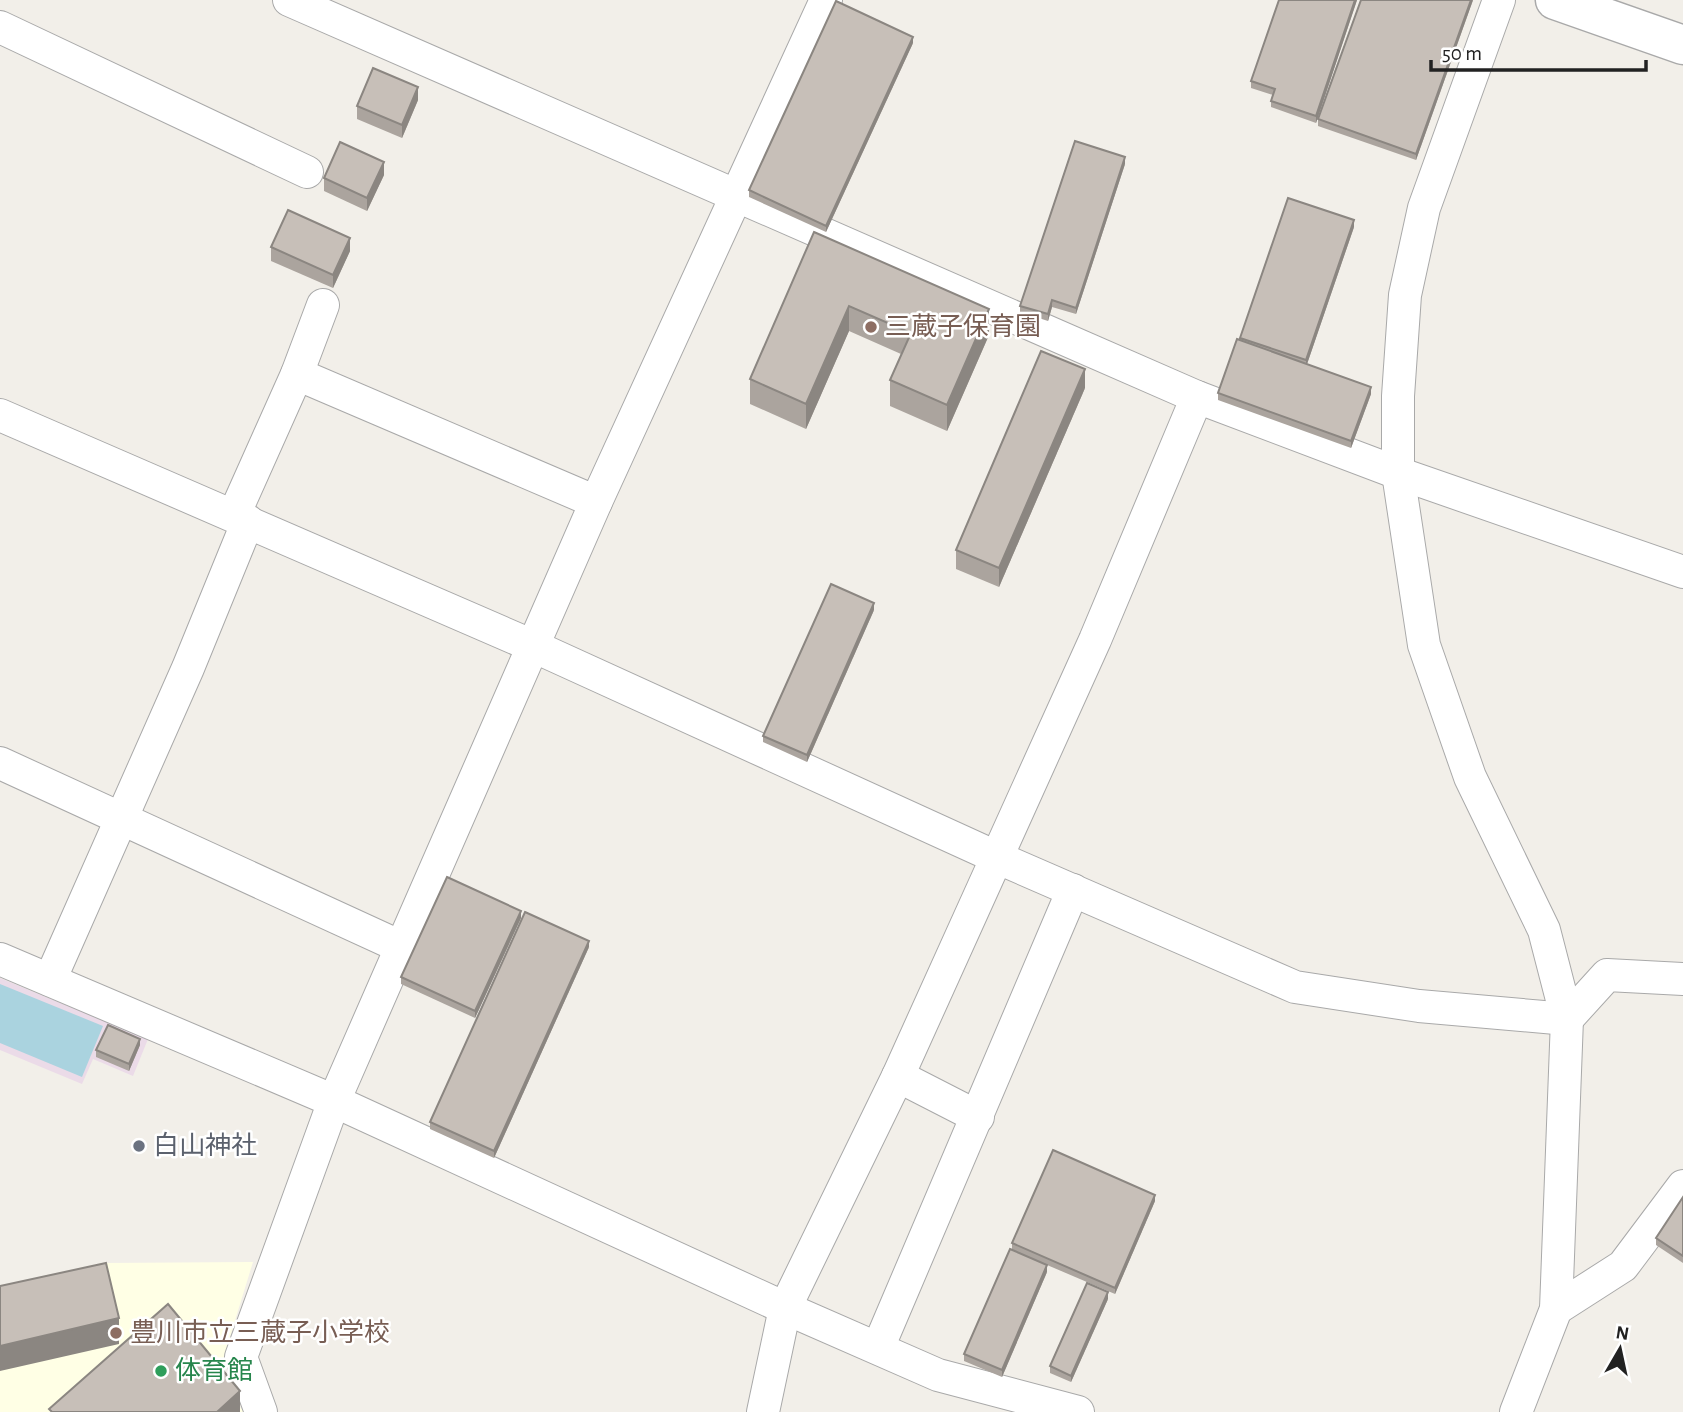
<svg xmlns="http://www.w3.org/2000/svg" width="1683" height="1412" font-family="'Alegreya Sans','Noto Sans JP',sans-serif">
  <style>
    .industrial { fill: #ebdbe8 }
    .education { fill: #ffffe5 }
    .water { fill: #aad3df }
    .lines { fill: none; stroke-linecap: round; stroke-linejoin: round }
    .minor-casing { stroke: #a9a9a9; stroke-width: 34 }
    .tertiary-casing { stroke: #a9a9a9; stroke-width: 41 }
    .minor { stroke: #fff; stroke-width: 32 }
    .tertiary { stroke: #fff; stroke-width: 38 }
    .wall { fill: #aba49e }
    .shaded-wall { fill: #8b8681 }
    .building { fill: #c7bfb8; stroke: #8b8681; stroke-width: 2 }
    .education-dot { fill: #8d6e63; stroke: #fff; stroke-width: 2.5 }
    .worship-dot { fill: #6b7280; stroke: #fff; stroke-width: 2.5 }
    .leisure-dot { fill: #2e9e5b; stroke: #fff; stroke-width: 2.5 }
    .labels { text-anchor: middle; dominant-baseline: central; stroke-width: 5; stroke-linejoin: round; paint-order: stroke }
    .education-label { font-size: 26px; fill: #785e54; stroke: #fff; text-anchor: start }
    .worship-label { font-size: 26px; fill: #5b616d; stroke: #fff; text-anchor: start }
    .leisure-label { font-size: 26px; fill: #27864d; stroke: #fff; text-anchor: start }
  </style>
  <rect width="100%" height="100%" fill="#f2efe9"/>
  <path class="industrial" d="M 0,978 L 148,1039 L 133,1076 L 93,1059 L 82,1084 L 0,1050 Z"/>
  <path class="education" d="M 253,1262 L 217,1379 L 244,1412 L 0,1412 L 0,1288 L 102,1263 Z"/>
  <path class="water" d="M 0,984 L 103,1026 L 82,1077 L 0,1043 Z"/>
  <g class="lines">
    <defs>
      <g id="minor">
        <path d="M 289,0 L 1197,397 L 1398,473 L 1683,572"/>
        <path d="M 1499,0 L 1424,208 L 1405,295 L 1398,396 L 1398,473 L 1424,645 L 1470,777 L 1544,930 L 1567,1019 L 1556,1309 L 1516,1412"/>
        <path d="M 0,27 L 307,172"/>
        <path d="M 297,374 L 596,502"/>
        <path d="M 0,415 L 533,646 L 996,857 L 1295,987 L 1419,1006 L 1567,1019"/>
        <path d="M 234,515 L 297,374 L 323,305"/>
        <path d="M 0,763 L 401,947"/>
        <path d="M 0,959 L 334,1101 L 785,1308 L 938,1375 L 1078,1412"/>
        <path d="M 50,980 L 188,668 L 248,521"/>
        <path d="M 1567,1019 L 1607,975 L 1683,979"/>
        <path d="M 898,1076 L 978,1117"/>
        <path d="M 1556,1309 L 1623,1266 L 1683,1186"/>
        <path d="M 878,1348 L 1073,890"/>
        <path d="M 261,1412 L 241,1357 L 334,1101 L 596,502 L 826,0"/>
        <path d="M 763,1412 L 785,1308 L 898,1076 L 1095,640 L 1197,397"/>
      </g>
      <path id="tertiary" d="M 1555,0 L 1683,45"/>
    </defs>
    <use href="#minor" class="minor-casing"/>
    <use href="#tertiary" class="tertiary-casing"/>
    <use href="#minor" class="minor"/>
    <use href="#tertiary" class="tertiary"/>
  </g>
  <g class="wall">
    <path d="M 1279,0 L 1357,0 L 1316,123 L 1271,107 L 1271,101 L 1273,95 L 1251,88 L 1251,81 Z"/>
    <path d="M 1473,0 L 1416,160 L 1318,126 L 1318,119 Z"/>
    <path d="M 913,43 L 826,232 L 749,197 L 749,190 Z"/>
    <path d="M 418,100 L 402,138 L 357,119 L 357,106 Z"/>
    <path d="M 1125,164 L 1076,314 L 1052,307 L 1048,321 L 1020,312 L 1020,306 Z"/>
    <path d="M 384,175 L 367,211 L 324,191 L 324,178 Z"/>
    <path d="M 1354,227 L 1307,364 L 1371,394 L 1351,448 L 1218,400 L 1218,393 L 1240,340 L 1240,338 Z"/>
    <path d="M 814,232 L 989,335 L 947,431 L 890,406 L 890,380 L 901,354 L 849,331 L 806,429 L 750,404 L 750,379 Z"/>
    <path d="M 271,247 L 350,251 L 333,288 L 271,261 Z"/>
    <path d="M 1085,388 L 999,587 L 956,569 L 956,550 Z"/>
    <path d="M 874,610 L 807,762 L 763,742 L 763,736 Z"/>
    <path d="M 521,918 L 475,1018 L 401,984 L 401,977 Z"/>
    <path d="M 589,947 L 494,1158 L 430,1129 L 430,1122 Z"/>
    <path d="M 140,1045 L 129,1071 L 96,1057 L 96,1050 Z"/>
    <path d="M 1683,1197 L 1683,1263 L 1656,1245 L 1656,1238 Z"/>
    <path d="M 1155,1201 L 1115,1294 L 1012,1250 L 1012,1243 Z"/>
    <path d="M 1047,1272 L 1002,1377 L 964,1361 L 964,1354 Z"/>
    <path d="M 1108,1299 L 1071,1382 L 1050,1373 L 1050,1366 Z"/>
  </g>
  <g class="shaded-wall">
    <path d="M 1355,0 L 1357,0 L 1316,123 L 1316,116 Z"/>
    <path d="M 1471,0 L 1473,0 L 1416,160 L 1416,154 Z"/>
    <path d="M 913,37 L 913,43 L 826,232 L 826,226 Z"/>
    <path d="M 418,87 L 418,100 L 402,138 L 402,125 Z"/>
    <path d="M 1125,157 L 1125,164 L 1076,314 L 1076,308 Z"/>
    <path d="M 384,162 L 384,175 L 367,211 L 367,198 Z"/>
    <path d="M 1354,220 L 1354,227 L 1306,367 L 1306,360 Z"/>
    <path d="M 350,238 L 350,251 L 333,288 L 333,275 Z"/>
    <path d="M 1052,300 L 1052,307 L 1048,321 L 1048,314 Z"/>
    <path d="M 849,306 L 849,331 L 806,429 L 806,404 Z"/>
    <path d="M 989,309 L 989,335 L 947,431 L 947,405 Z"/>
    <path d="M 1085,369 L 1085,388 L 999,587 L 999,568 Z"/>
    <path d="M 1371,387 L 1371,394 L 1351,448 L 1351,441 Z"/>
    <path d="M 874,603 L 874,610 L 807,762 L 807,755 Z"/>
    <path d="M 521,911 L 521,918 L 475,1018 L 475,1011 Z"/>
    <path d="M 589,941 L 589,947 L 494,1158 L 494,1151 Z"/>
    <path d="M 140,1039 L 140,1045 L 129,1071 L 129,1064 Z"/>
    <path d="M 1155,1195 L 1155,1201 L 1115,1294 L 1115,1288 Z"/>
    <path d="M 1047,1265 L 1047,1272 L 1002,1377 L 1002,1370 Z"/>
    <path d="M 1108,1292 L 1108,1299 L 1071,1382 L 1071,1376 Z"/>
    <path d="M 119,1318 L 119,1344 L 0,1371 L 0,1346 Z"/>
    <path d="M 240,1391 L 240,1412 L 217,1412 Z"/>
  </g>
  <g class="building">
    <path d="M 1279,0 L 1355,0 L 1316,116 L 1271,101 L 1275,89 L 1251,81 Z"/>
    <path d="M 1361,0 L 1471,0 L 1416,154 L 1318,119 Z"/>
    <path d="M 836,1 L 913,37 L 826,226 L 749,190 Z"/>
    <path d="M 373,68 L 418,87 L 402,125 L 357,106 Z"/>
    <path d="M 1075,141 L 1125,157 L 1076,308 L 1052,300 L 1048,314 L 1020,306 Z"/>
    <path d="M 340,142 L 384,162 L 367,198 L 324,178 Z"/>
    <path d="M 1288,198 L 1354,220 L 1306,360 L 1240,338 Z"/>
    <path d="M 288,210 L 350,238 L 333,275 L 271,247 Z"/>
    <path d="M 814,232 L 989,309 L 947,405 L 890,380 L 911,333 L 849,306 L 806,404 L 750,379 Z"/>
    <path d="M 1237,339 L 1371,387 L 1351,441 L 1218,393 Z"/>
    <path d="M 1041,351 L 1085,369 L 999,568 L 956,550 Z"/>
    <path d="M 831,584 L 874,603 L 807,755 L 763,736 Z"/>
    <path d="M 447,877 L 521,911 L 475,1011 L 401,977 Z"/>
    <path d="M 525,912 L 589,941 L 494,1151 L 430,1122 Z"/>
    <path d="M 108,1025 L 140,1039 L 129,1064 L 96,1050 Z"/>
    <path d="M 1053,1150 L 1155,1195 L 1115,1288 L 1012,1243 Z"/>
    <path d="M 1683,1197 L 1683,1256 L 1656,1238 Z"/>
    <path d="M 1010,1249 L 1047,1265 L 1002,1370 L 964,1354 Z"/>
    <path d="M 106,1263 L 119,1318 L 0,1346 L 0,1286 Z"/>
    <path d="M 1087,1283 L 1108,1292 L 1071,1376 L 1050,1366 Z"/>
    <path d="M 168,1304 L 240,1391 L 217,1412 L 52,1412 L 49,1409 Z"/>
  </g>
  <g class="education-dot">
    <circle cx="871" cy="327" r="7"/>
    <circle cx="116" cy="1333" r="7"/>
  </g>
  <circle class="worship-dot" cx="139" cy="1146" r="7"/>
  <circle class="leisure-dot" cx="161" cy="1371" r="7"/>
  <g class="labels">
    <g class="education-label">
      <text x="885" y="327">三蔵子保育園</text>
      <text x="130" y="1333">豊川市立三蔵子小学校</text>
    </g>
    <g class="worship-label">
      <text x="153" y="1146">白山神社</text>
    </g>
    <g class="leisure-label">
      <text x="175" y="1371">体育館</text>
    </g>
  </g>
  <g transform="translate(1620 1349) rotate(9)" stroke="#ffffff" stroke-width="5" paint-order="stroke">
  <path d="M0-5L12 26L0 18L-12 26Z" fill="#222222"/>
  <text y="-10" font-size="19" font-weight="bold" text-anchor="middle" fill="#222222">N</text>
  </g>
  <path d="M1431 60v10h215v-10" fill="none" stroke="#222222" stroke-width="3.5"/>
  <text x="1442" y="60" font-size="21" fill="#222222" stroke="#ffffff" stroke-width="5" paint-order="stroke">50 m</text>
</svg>
